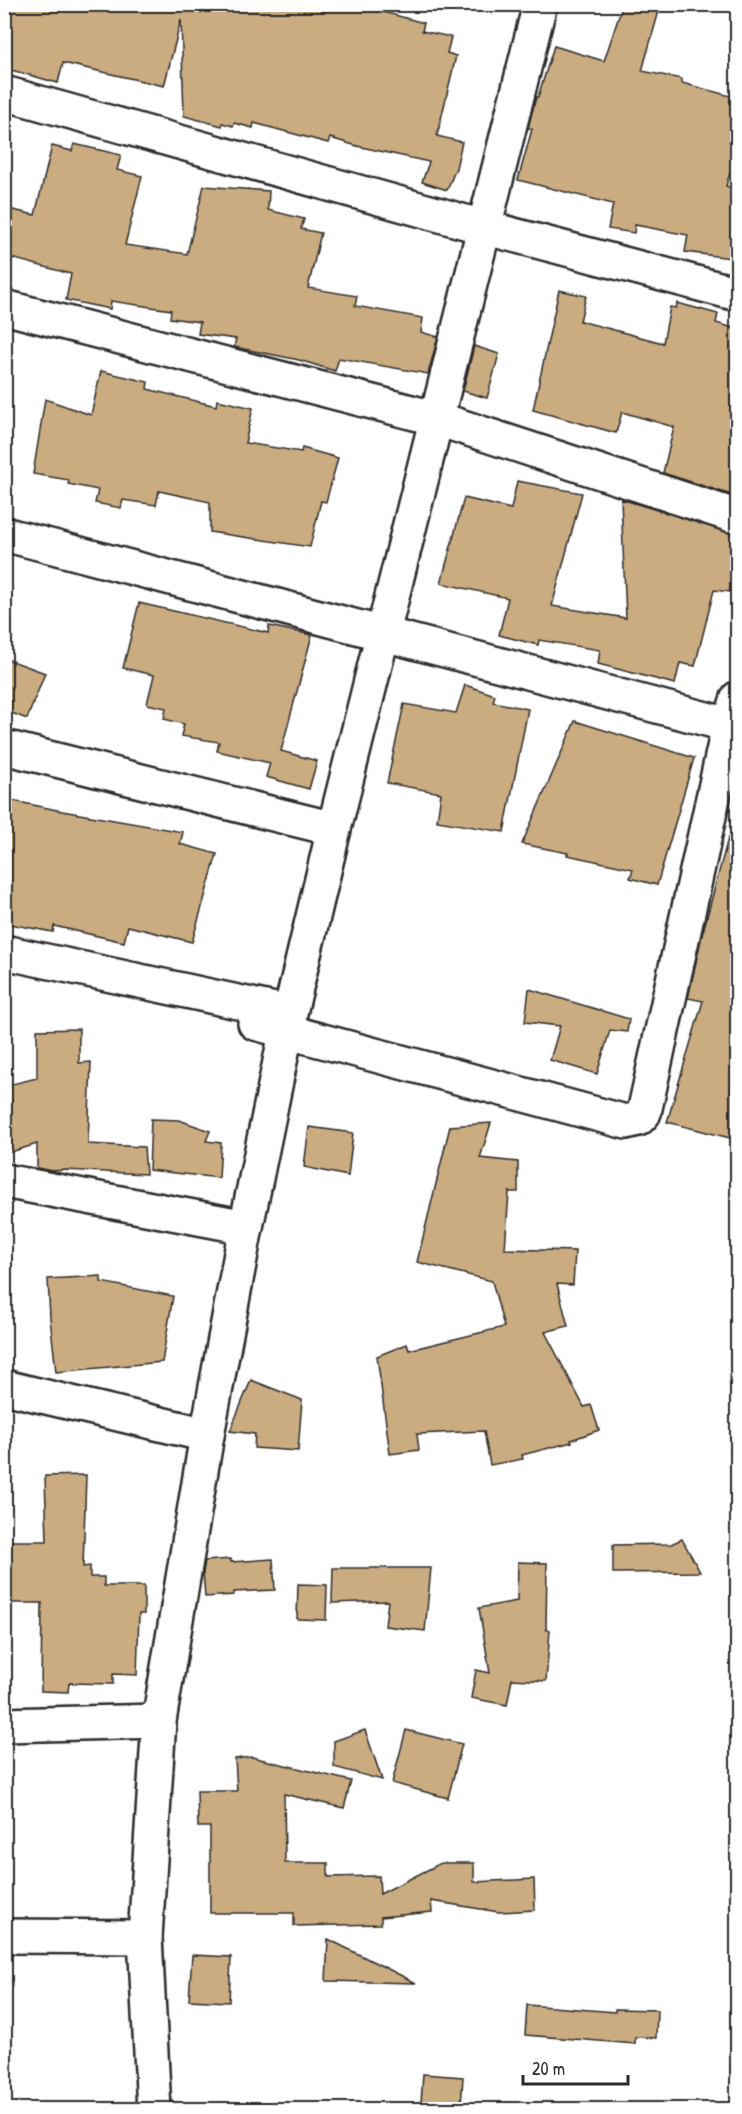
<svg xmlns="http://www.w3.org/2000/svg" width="742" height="2114" font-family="'Patrick Hand',sans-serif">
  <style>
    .building { fill: #cbac80; stroke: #2b2b2b; stroke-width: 1.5 }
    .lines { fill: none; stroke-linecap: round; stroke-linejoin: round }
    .minor-casing { stroke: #2b2b2b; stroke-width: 38 }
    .minor { stroke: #fff; stroke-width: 33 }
  </style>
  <rect width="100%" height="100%" fill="#fff"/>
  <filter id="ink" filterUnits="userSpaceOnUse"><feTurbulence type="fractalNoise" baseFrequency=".0167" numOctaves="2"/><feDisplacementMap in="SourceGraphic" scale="12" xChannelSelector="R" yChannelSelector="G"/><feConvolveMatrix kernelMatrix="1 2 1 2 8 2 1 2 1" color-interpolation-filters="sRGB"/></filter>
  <g filter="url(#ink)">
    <g class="building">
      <path d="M 8,4 L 354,4 L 424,23 L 422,31 L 451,37 L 447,53 L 456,56 L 437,136 L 462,142 L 456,168 L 447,190 L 422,182 L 429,162 L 357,146 L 330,138 L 328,143 L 254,123 L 253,128 L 234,123 L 233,126 L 222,123 L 222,126 L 184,116 L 181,20 L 164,86 L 63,63 L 58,83 L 4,68 L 4,18 Z"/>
      <path d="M 623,4 L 661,4 L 642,71 L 682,79 L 682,83 L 738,98 L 738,147 L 726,186 L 738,190 L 738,225 L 731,258 L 685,252 L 688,235 L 635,225 L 634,233 L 608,229 L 613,204 L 518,180 L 532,129 L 528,128 L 536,97 L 538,97 L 554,46 L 604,61 Z"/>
      <path d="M 74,144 L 121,155 L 117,170 L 142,176 L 125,245 L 187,254 L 204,186 L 269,191 L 268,210 L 304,219 L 301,229 L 321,233 L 308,288 L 357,296 L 355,306 L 423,318 L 421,332 L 438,337 L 428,374 L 339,358 L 335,371 L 299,360 L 234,347 L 236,339 L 198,334 L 200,322 L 170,318 L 171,310 L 111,301 L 110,309 L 66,300 L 71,274 L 4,256 L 4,208 L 35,215 L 52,146 L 72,151 Z"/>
      <path d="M 559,290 L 586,296 L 580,321 L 663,343 L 670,307 L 676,308 L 677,303 L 718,314 L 716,323 L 738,329 L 738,497 L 663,473 L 674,427 L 622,412 L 616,433 L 533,410 Z"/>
      <path d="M 474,346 L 499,354 L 487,398 L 463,391 Z"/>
      <path d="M 101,371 L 148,382 L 147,389 L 216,406 L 217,400 L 253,408 L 245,443 L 301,452 L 302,448 L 338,458 L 326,502 L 321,501 L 310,547 L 210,532 L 210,502 L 159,491 L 156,505 L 123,500 L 121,508 L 95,503 L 98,490 L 68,484 L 69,480 L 33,474 L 45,399 L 91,415 Z"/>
      <path d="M 517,481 L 582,493 L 552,606 L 626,618 L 621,499 L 738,535 L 738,551 L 730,592 L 714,590 L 695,666 L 680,663 L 675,684 L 598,664 L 600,650 L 539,640 L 538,645 L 499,635 L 508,598 L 441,583 L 464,498 L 511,509 Z"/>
      <path d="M 139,603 L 268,633 L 269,626 L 312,635 L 281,751 L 317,761 L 309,789 L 266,777 L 270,763 L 217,751 L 219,742 L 181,736 L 184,724 L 164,719 L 166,708 L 147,704 L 154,675 L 123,668 Z"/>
      <path d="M 4,658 L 45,673 L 27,719 L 4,710 Z"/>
      <path d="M 465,685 L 495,695 L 493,702 L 528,709 L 504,832 L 437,821 L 441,793 L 387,783 L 404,704 L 456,713 Z"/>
      <path d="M 575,721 L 694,758 L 657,885 L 630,878 L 633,869 L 567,855 L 568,853 L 522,844 Z"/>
      <path d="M 4,799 L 62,811 L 183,832 L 180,844 L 217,854 L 192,942 L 128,926 L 124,942 L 54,926 L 53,932 L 4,923 Z"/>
      <path d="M 728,838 L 738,839 L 738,1140 L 667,1122 L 703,1001 L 688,998 L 701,939 Z"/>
      <path d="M 529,989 L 629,1019 L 627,1032 L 610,1030 L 597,1074 L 550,1060 L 560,1026 L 525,1022 Z"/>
      <path d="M 79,1029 L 79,1063 L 91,1062 L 88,1144 L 144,1147 L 146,1174 L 64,1170 L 52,1171 L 37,1168 L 37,1144 L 4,1154 L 4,1086 L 37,1078 L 37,1030 Z"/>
      <path d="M 151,1119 L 179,1120 L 210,1131 L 206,1141 L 221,1143 L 219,1178 L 149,1170 Z"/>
      <path d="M 491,1123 L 480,1158 L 518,1162 L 518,1192 L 509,1192 L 505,1249 L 575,1251 L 573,1285 L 557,1284 L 568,1326 L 545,1332 L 584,1407 L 591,1405 L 599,1430 L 571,1440 L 572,1442 L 522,1455 L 523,1459 L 490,1465 L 484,1431 L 417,1434 L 419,1450 L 390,1454 L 377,1356 L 407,1344 L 409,1350 L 504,1327 L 492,1281 L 417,1262 L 450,1126 Z"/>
      <path d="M 309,1127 L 353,1133 L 348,1176 L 304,1167 Z"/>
      <path d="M 101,1276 L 101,1282 L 173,1296 L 162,1362 L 56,1372 L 50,1318 L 48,1279 Z"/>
      <path d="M 251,1380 L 302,1400 L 298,1451 L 254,1448 L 255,1434 L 230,1431 Z"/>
      <path d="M 86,1475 L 83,1567 L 90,1566 L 90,1577 L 104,1577 L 104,1586 L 144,1586 L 144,1614 L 139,1614 L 137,1675 L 113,1674 L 113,1684 L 69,1683 L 68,1692 L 41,1691 L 42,1603 L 4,1603 L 4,1541 L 47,1541 L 45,1476 Z"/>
      <path d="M 682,1539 L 700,1572 L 613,1573 L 613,1545 L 671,1544 Z"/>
      <path d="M 231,1559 L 231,1562 L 273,1559 L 275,1590 L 234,1592 L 234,1595 L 205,1597 L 203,1572 L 205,1561 Z"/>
      <path d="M 518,1562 L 547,1563 L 546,1630 L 550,1630 L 546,1681 L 512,1679 L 507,1705 L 471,1698 L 476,1670 L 490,1673 L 479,1608 L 517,1601 Z"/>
      <path d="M 333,1568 L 431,1568 L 425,1631 L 385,1626 L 388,1601 L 332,1603 Z"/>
      <path d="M 298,1584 L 327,1585 L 326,1620 L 297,1619 Z"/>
      <path d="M 365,1730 L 382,1780 L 334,1767 L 334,1741 Z"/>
      <path d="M 406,1730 L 462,1744 L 448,1798 L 392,1783 Z"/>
      <path d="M 252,1757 L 351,1781 L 344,1808 L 284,1794 L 285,1863 L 328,1863 L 328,1877 L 379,1876 L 380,1894 L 441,1863 L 474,1863 L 474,1882 L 534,1879 L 535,1910 L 499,1912 L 431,1901 L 432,1912 L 381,1917 L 381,1924 L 294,1926 L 294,1913 L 210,1913 L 210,1827 L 198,1827 L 197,1791 L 237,1791 L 235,1759 Z"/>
      <path d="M 328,1939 L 416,1983 L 326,1981 Z"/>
      <path d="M 192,1955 L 231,1957 L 229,2002 L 189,2000 Z"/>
      <path d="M 527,2005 L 615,2012 L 615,2009 L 657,2010 L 656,2038 L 635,2037 L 635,2044 L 525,2035 Z"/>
      <path d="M 423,2074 L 463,2077 L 461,2106 L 421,2103 Z"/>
    </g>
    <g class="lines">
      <defs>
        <g id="minor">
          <path d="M 4,93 L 483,227 L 738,294"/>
          <path d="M 4,307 L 438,419 L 738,517"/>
          <path d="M 4,534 L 729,725"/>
          <path d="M 4,747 L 334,829 L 290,1013 L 246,1227 L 207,1435 L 159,1721 L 145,1937 L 154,2110"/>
          <path d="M 334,829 L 540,4"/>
          <path d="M 4,952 L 289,1013"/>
          <path d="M 255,1023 L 626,1122 L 638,1119 L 644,1113 L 729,725 L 738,698"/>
          <path d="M 4,1181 L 246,1227"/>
          <path d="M 4,1387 L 207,1435"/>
          <path d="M 4,1725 L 159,1721"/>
          <path d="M 4,1936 L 145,1937"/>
        </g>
      </defs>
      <use href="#minor" class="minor-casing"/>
      <use href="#minor" class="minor"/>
    </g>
  </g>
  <rect width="742" height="2114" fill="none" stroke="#fff" stroke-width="24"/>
  <rect x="12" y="12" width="718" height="2090" fill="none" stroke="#2b2b2b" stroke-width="2" filter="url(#ink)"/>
  <path d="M523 2075v9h105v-9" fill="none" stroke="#2b2b2b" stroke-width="3"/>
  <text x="532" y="2075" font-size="18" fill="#2b2b2b" stroke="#ffffff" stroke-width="4.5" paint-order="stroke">20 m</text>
</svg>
